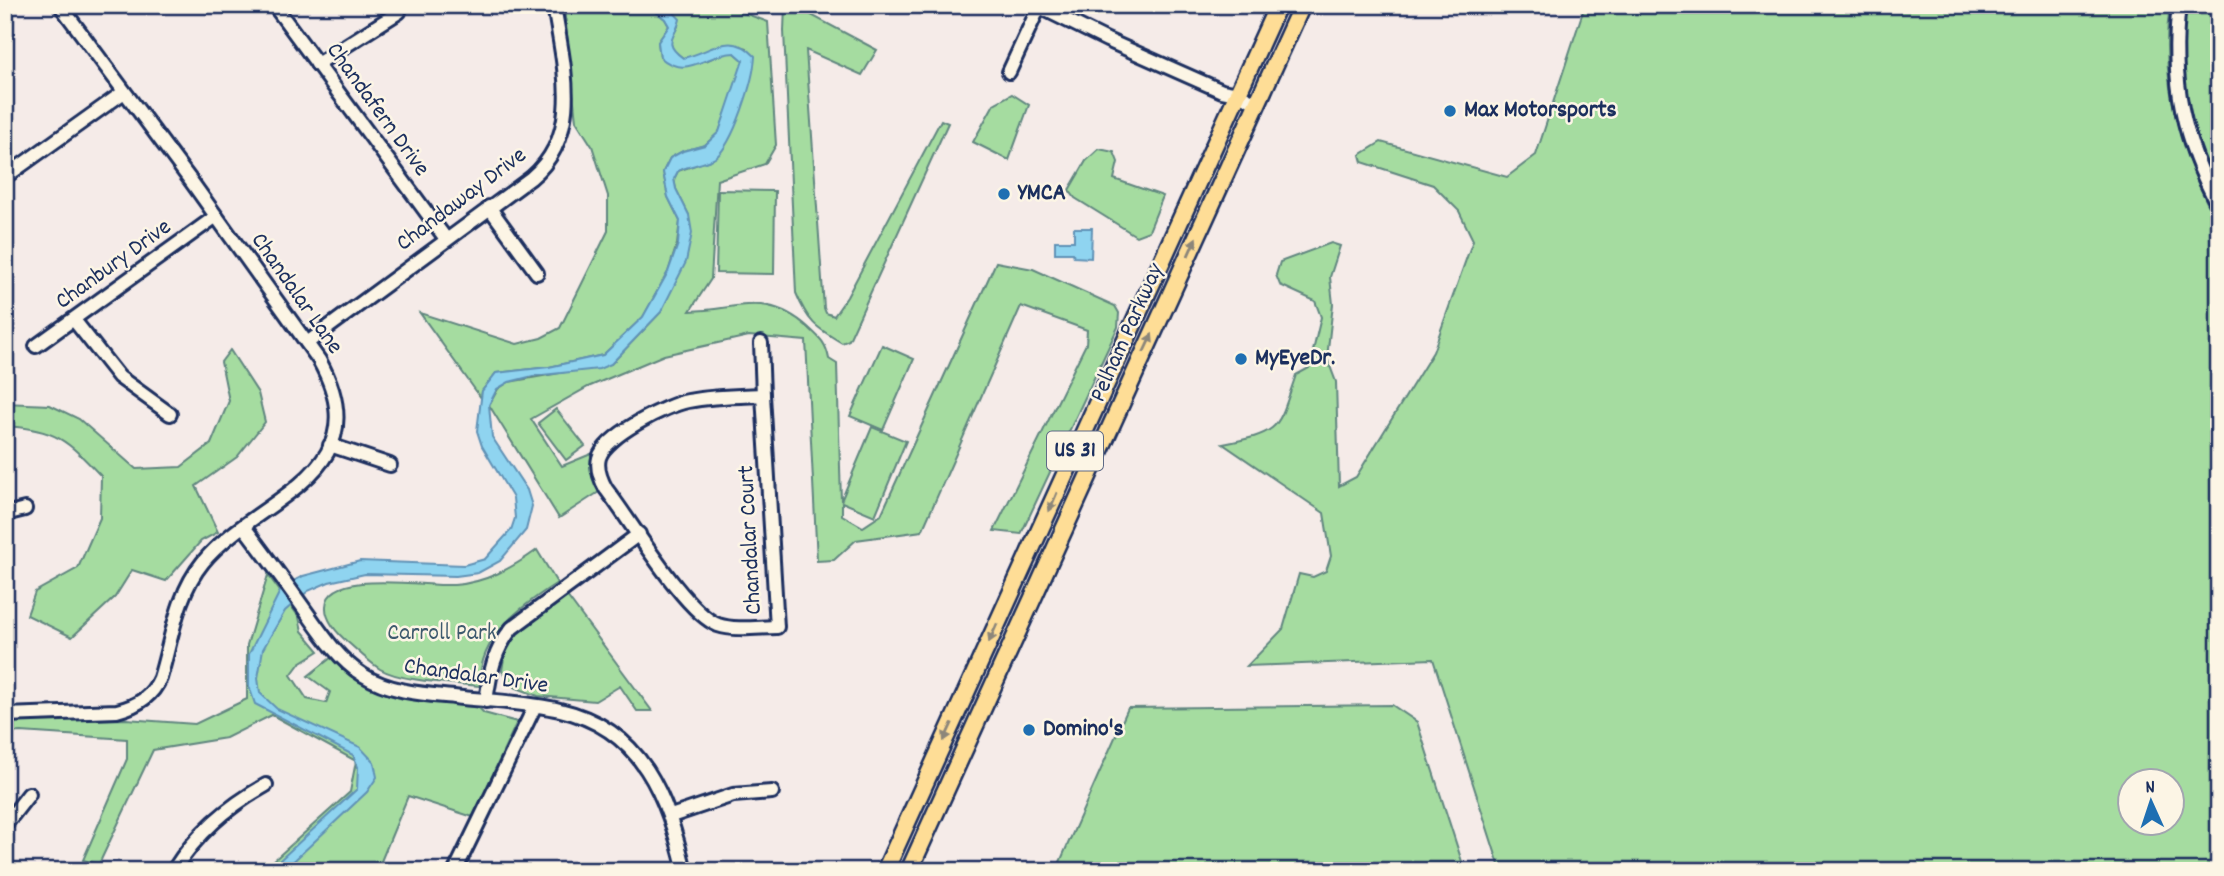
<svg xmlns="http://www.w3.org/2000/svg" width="2224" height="876" font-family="Dekko,sans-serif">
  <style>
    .green { fill: #a5dca0; stroke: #60867f; stroke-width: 2; fill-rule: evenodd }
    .water { fill: #8fd4f0; stroke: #6192b6; stroke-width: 2 }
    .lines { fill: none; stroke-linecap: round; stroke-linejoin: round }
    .minor-casing { stroke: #1b2f5e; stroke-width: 18 }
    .major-casing { stroke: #1b2f5e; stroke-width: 21 }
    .minor { stroke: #fcf5e5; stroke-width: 12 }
    .major { stroke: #fedd96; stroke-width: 16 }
    .oneway { fill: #8c867a }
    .poi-dot { fill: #1f6fb2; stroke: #fcf5e5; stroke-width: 2.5 }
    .labels { text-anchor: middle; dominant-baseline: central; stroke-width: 5; stroke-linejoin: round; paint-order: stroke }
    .shield { fill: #fcf5e5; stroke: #5e6a86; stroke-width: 2 }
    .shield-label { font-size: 23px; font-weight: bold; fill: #1b2f5e }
    .street-label { font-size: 24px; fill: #1b2f5e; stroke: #fcf5e5 }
    .poi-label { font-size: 24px; font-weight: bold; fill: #1b2f5e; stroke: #fcf5e5; text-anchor: start }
    .park-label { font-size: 24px; fill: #3e5a6e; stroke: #fcf5e5 }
  </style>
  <rect width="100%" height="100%" fill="#f5ebe8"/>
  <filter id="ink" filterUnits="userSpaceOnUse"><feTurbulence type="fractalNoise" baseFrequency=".0143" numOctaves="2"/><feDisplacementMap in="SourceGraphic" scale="14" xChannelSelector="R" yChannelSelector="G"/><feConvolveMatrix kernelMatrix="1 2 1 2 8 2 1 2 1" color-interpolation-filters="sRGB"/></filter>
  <g filter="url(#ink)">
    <g class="green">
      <path d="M 564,5 L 647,5 L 665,19 L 669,26 L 658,42 L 660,57 L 706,61 L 723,53 L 735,53 L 743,60 L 742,68 L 719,132 L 705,145 L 683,151 L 670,158 L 663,172 L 668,197 L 680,221 L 677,244 L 668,272 L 643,317 L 603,355 L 549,367 L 496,373 L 482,391 L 481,398 L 420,313 L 517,344 L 541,338 L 560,328 L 608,231 L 608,196 L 592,146 L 576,121 Z"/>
      <path d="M 667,5 L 723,5 L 768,22 L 776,145 L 765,164 L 717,180 L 711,279 L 690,311 C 739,310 767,290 809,328 C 820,338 826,343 829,359 L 837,364 L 841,501 L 872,427 L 906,441 L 875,516 L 842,502 L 842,515 L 863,527 L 881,515 L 996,262 L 1033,269 L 1115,306 L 1119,313 L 1118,327 L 1021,534 L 994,531 L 1086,344 L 1087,330 L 1021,306 L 922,531 L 856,540 L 834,560 L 817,561 L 806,341 L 749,336 L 664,355 L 588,387 L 531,419 L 562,466 L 591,454 L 593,471 L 602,490 L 559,518 L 489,405 L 498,389 L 509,382 L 611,364 L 661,312 L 689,215 L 676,189 L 674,179 L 678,171 L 713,159 L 723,149 L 747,48 C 723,39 721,47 701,54 C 695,56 688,57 683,58 L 673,50 L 670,41 L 678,26 Z"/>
      <path d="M 785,5 L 811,5 L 811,15 L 877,50 L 862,75 L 806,50 L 824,308 L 826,313 L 834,316 L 847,297 L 941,120 L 948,123 L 849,340 L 842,343 C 815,327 808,322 796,293 L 784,31 Z"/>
      <path d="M 1585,5 L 2170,5 C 2158,83 2182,158 2219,226 L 2219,871 L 1501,871 L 1433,659 L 1247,666 L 1283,629 L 1299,574 L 1313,577 L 1326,571 L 1331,556 L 1324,513 L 1223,444 C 1283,432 1277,429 1296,375 L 1309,368 L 1321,317 L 1315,301 L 1280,285 L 1276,275 L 1280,262 L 1331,243 L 1340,246 L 1330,277 L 1333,304 L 1327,358 L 1336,382 L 1339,486 L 1356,477 L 1433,352 L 1473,240 L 1459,211 L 1433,185 L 1362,162 L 1360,155 L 1381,142 L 1507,177 L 1536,155 ZM 2130,782 L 2172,782 L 2172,824 L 2130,824 Z"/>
      <path d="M 2184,5 L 2219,5 L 2219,190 C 2186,133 2177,70 2184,5 Z"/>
      <path d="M 1012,94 L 1029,105 L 1009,160 L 973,142 L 994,104 Z"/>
      <path d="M 1099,149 L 1114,152 L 1118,162 L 1114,179 L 1163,196 L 1149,231 L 1136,236 L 1075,198 L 1069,190 L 1086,161 Z"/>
      <path d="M 718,190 L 775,191 L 774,274 L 716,273 Z"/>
      <path d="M 882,345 L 914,359 L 883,430 L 850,416 Z"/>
      <path d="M 230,350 L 258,393 L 265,422 L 237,457 L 196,486 L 218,532 L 201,541 L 166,581 L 132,570 L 115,597 L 72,637 L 27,615 L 35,592 L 78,568 L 100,518 L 101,476 C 67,440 56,429 5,426 L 5,403 L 50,405 L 79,419 L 136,469 L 181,467 L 211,444 L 229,401 L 221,362 Z"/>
      <path d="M 556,409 L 585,446 L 566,460 L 538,423 Z"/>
      <path d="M 537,550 L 557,583 C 521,606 477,638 480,686 C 454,683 402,682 380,669 C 369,662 360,653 351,645 C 340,636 325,621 326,606 C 328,568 428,587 454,585 C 485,583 512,568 537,550 Z"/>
      <path d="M 268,575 L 299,617 L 302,631 L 319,651 L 300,663 L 291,675 L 307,699 L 326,703 L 330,692 L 308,676 L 332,657 L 358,677 L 475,704 L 484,713 L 517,722 L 473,817 L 408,796 L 377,871 L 262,871 L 350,792 L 356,761 L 272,715 L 226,738 L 153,750 L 99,864 L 83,860 L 127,759 L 127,739 L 21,732 L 5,733 L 5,721 L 126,719 L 195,724 L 247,699 L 247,645 Z"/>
      <path d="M 567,596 L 652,711 L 637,711 L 620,686 L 595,701 L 538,696 L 514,687 L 502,671 C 505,632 537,617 567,596 Z"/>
      <path d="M 1392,705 L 1417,722 L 1465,871 L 1056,871 L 1128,708 Z"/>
    </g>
    <g class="water">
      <path d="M 647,5 L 667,5 L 680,19 C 676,38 661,42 683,58 C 711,52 730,30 755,56 C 754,79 734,144 715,158 C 705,164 689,165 678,171 L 674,179 L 676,189 L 689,215 L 692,233 L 686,262 L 661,312 L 611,364 L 599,369 L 533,376 L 509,382 L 497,389 L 489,405 L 492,437 L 527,490 L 532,506 L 526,530 L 500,561 L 478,573 L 456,576 L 365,574 L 329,582 L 308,591 L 285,611 L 263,649 L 258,678 L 260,693 L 277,709 L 360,747 L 374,762 L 377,777 L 367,792 L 283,871 L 268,871 L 357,789 L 358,767 L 353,755 L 255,704 L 249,686 L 249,654 L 282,587 L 303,576 L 360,561 L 464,565 L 485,559 L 511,530 L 515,518 L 513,498 L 482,446 L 477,431 L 482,391 L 496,373 L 549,367 L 603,355 L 643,317 L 668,272 L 678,244 L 680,221 L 668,197 L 663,172 L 670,158 L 683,151 L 705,145 L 719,132 L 743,60 L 735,53 C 706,53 686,81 660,57 L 658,42 L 669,26 L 665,19 Z"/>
      <path d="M 1074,228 L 1092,228 L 1091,258 L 1074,257 L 1073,253 L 1055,253 L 1055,241 L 1074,241 Z"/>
    </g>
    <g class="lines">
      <defs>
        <g id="minor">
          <path d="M 274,5 L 446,239"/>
          <path d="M 1036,5 L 1107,40 L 1222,91 L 1238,94 L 1257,103"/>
          <path d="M 2179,5 C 2170,80 2183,141 2219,207"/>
          <path d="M 317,64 L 399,12"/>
          <path d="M 1009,72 L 1039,7"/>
          <path d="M 5,177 L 124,92"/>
          <path d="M 489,207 L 537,273"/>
          <path d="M 74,320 L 119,377 L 170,414"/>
          <path d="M 307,343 L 531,178 C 584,133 563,65 554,5"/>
          <path d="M 761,343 L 763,395"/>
          <path d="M 36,346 L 215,217"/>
          <path d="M 763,395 L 777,627 C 759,627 736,631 718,625 C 685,613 631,521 606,489 C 601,480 596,469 599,458 C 605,436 666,405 688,401 C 713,396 738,396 763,395 Z"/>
          <path d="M 330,445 L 390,465"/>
          <path d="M 5,514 L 25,509"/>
          <path d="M 244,527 C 263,552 282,578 300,603 C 318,628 336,658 363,675 C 390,692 423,694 454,697 C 489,701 525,702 560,710 C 643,729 667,797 685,871"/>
          <path d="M 486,701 C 490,673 494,650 512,628 L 639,534"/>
          <path d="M 5,715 L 117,711 C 137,706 152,697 160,678 C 172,639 176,595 203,562 C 257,496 383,475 319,360 L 191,181 L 60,5"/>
          <path d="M 671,816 L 733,795 L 772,792"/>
          <path d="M 5,825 L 29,794"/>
          <path d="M 173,871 C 197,833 227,807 266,785"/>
          <path d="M 455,871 L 535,706"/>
        </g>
        <g id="major">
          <path d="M 885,871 L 1278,5"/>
          <path d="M 909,871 L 1302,5"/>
        </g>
      </defs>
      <use href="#minor" class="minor-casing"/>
      <use href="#major" class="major-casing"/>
      <use href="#minor" class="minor"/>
      <use href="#major" class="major"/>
    </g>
    <defs><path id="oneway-solid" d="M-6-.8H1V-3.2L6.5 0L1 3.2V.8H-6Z" transform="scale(1.75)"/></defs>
    <g class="oneway">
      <use href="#oneway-solid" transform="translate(1192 247) rotate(-66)"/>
      <use href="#oneway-solid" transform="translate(1148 343) rotate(-65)"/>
      <use href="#oneway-solid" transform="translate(1053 502) rotate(113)"/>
      <use href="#oneway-solid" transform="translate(993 633) rotate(114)"/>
      <use href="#oneway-solid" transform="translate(948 732) rotate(115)"/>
    </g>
  </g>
  <g class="poi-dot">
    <circle cx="1450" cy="111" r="7"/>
    <circle cx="1004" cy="194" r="7"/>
    <circle cx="1241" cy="359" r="7"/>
    <circle cx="1029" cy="730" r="7"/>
  </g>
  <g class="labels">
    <rect class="shield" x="1047" y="431.5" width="56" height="39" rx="5"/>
    <g class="shield-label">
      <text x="1075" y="451">US 31</text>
    </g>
    <g class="street-label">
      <text transform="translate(377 110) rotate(54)">Chandafern Drive</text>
      <text transform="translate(462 200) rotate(-37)">Chandaway Drive</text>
      <text transform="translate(114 265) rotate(-36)">Chanbury Drive</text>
      <text transform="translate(296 294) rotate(55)">Chandalar Lane</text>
      <text transform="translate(1128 333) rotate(-66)">Pelham Parkway</text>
      <text transform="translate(751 540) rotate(-93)">Chandalar Court</text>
      <text transform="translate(476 677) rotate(8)">Chandalar Drive</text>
    </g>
    <g class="poi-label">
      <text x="1464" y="111">Max Motorsports</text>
      <text x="1018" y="194">YMCA</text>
      <text x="1255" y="359">MyEyeDr.</text>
      <text x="1043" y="730">Domino's</text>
    </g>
    <g class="park-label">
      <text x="442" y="634">Carroll Park</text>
    </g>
  </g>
  <rect width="2224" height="876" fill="none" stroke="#fcf5e5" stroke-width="28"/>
  <rect x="14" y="14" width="2196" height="848" fill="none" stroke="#1b2f5e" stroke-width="2.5" filter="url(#ink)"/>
  <g transform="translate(2151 802) rotate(357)"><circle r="33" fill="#fcf5e5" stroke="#a2a6af" stroke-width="2"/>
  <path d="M0-5L12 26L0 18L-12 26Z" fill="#1f6fb2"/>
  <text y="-10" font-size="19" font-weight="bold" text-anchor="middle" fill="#1b2f5e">N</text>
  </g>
</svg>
